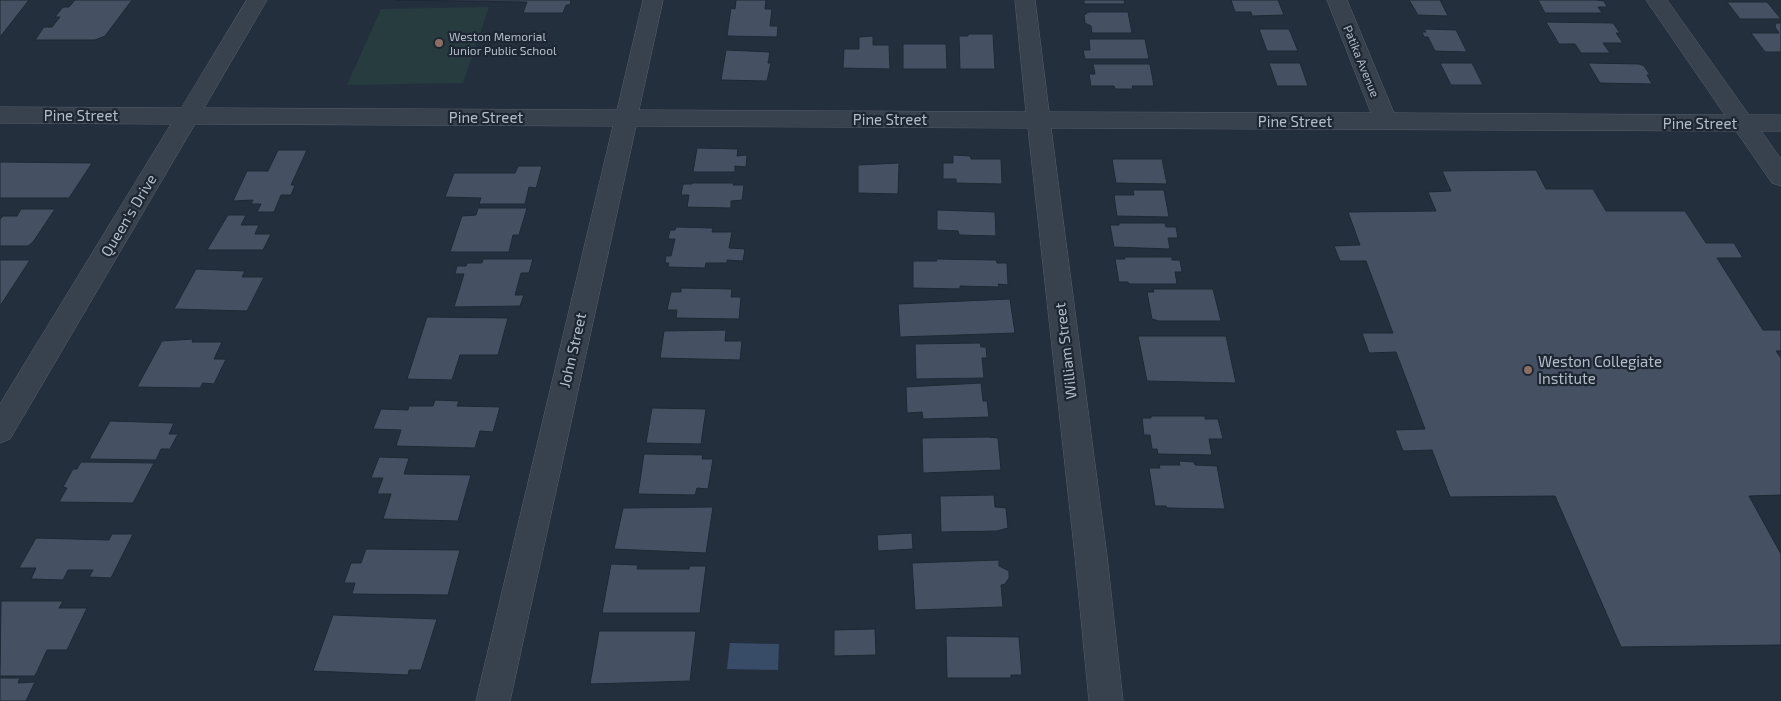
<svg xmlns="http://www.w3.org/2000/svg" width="1781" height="701" font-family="'Exo 2',sans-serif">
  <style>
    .green { fill: #263c3f }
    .water { fill: #394c67 }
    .building { fill: #455162; stroke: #1f2835 }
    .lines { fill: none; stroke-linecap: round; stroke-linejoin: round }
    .minor-casing { stroke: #565f6c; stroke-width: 1 }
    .minor { fill: #38414e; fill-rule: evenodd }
    .education-dot { fill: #8d6e63; stroke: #1d2633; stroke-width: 2 }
    .labels { text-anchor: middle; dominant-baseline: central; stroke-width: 4.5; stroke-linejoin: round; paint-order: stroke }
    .far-poi-label { font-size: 12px; fill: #b4bcc9; stroke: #1d2633; text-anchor: start }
    .far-street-label { font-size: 12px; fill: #b4bcc9; stroke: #1d2633 }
    .street-label { font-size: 15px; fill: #b4bcc9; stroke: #1d2633 }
    .poi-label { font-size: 15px; fill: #b4bcc9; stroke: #1d2633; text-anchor: start }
  </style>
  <rect width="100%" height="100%" fill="#242f3e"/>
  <path class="green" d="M 489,7 L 463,83 L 347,85 L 381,9 Z"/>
  <path class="water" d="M 730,643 L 779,644 L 778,670 L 727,669 Z"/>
  <g class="building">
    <path d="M 0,0 L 29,0 L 0,37 Z"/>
    <path d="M 75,0 L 132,0 L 105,36 L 95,40 L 35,40 L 44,27 L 52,27 L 60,17 L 55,17 L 63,7 L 69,7 Z"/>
    <path d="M 395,0 L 571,0 L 570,5 L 566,5 L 563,13 L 523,13 L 527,2 Z"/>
    <path d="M 736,0 L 766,0 L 765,9 L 772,9 L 770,26 L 778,26 L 777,37 L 727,36 L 731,8 L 735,9 Z"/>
    <path d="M 1084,0 L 1124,0 L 1125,4 L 1084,4 Z"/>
    <path d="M 1231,0 L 1278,0 L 1284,15 L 1252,16 L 1251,12 L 1235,12 Z"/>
    <path d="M 1409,0 L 1440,0 L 1448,16 L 1418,15 Z"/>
    <path d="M 1538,0 L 1596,0 L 1604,1 L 1607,7 L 1598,7 L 1602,13 L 1545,13 Z"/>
    <path d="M 1727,2 L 1767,2 L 1781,19 L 1740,19 Z"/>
    <path d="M 1089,12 L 1128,12 L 1132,33 L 1092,33 L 1091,26 L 1085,23 L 1084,15 Z"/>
    <path d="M 1546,22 L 1613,23 L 1620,33 L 1616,33 L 1623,43 L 1603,43 L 1610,53 L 1581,53 L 1575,44 L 1559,44 Z"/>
    <path d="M 1776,23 L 1781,23 L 1781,52 L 1765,52 L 1751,33 L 1779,33 L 1775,27 Z"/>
    <path d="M 1259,29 L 1289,29 L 1298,51 L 1267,51 Z"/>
    <path d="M 1424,29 L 1456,30 L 1467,52 L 1435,51 L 1428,37 L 1424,37 L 1422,32 L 1426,32 Z"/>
    <path d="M 968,34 L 993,34 L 995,69 L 960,69 L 959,36 L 968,36 Z"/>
    <path d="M 873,36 L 873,45 L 889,45 L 890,69 L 843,68 L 844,49 L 859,49 L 859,37 Z"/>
    <path d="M 1089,39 L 1145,39 L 1149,59 L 1085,59 L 1083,50 L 1090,50 Z"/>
    <path d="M 903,44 L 946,44 L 947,69 L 903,69 Z"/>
    <path d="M 726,50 L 770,52 L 768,63 L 771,63 L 767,81 L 721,80 Z"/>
    <path d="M 1269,63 L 1300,63 L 1308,86 L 1277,86 Z"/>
    <path d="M 1440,63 L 1472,63 L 1483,85 L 1451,85 Z"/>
    <path d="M 1588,63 L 1639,64 L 1644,66 L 1650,75 L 1647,75 L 1652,84 L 1600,83 Z"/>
    <path d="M 1093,64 L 1150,64 L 1154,86 L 1132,86 L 1133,89 L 1115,89 L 1114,86 L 1091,86 L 1089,74 L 1095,74 Z"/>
    <path d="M 697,148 L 738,149 L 737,156 L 747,155 L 746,167 L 735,166 L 735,172 L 693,172 Z"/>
    <path d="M 278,150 L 307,150 L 291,185 L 295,185 L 291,195 L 281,195 L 274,212 L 257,212 L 261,204 L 251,204 L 253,200 L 233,201 L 247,171 L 268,171 Z"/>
    <path d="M 953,155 L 970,156 L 971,159 L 1001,159 L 1002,184 L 956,183 L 956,179 L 943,179 L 943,163 L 953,163 Z"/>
    <path d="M 1112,159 L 1162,159 L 1167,184 L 1116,183 Z"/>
    <path d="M 0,162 L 92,163 L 69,198 L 0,198 Z"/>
    <path d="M 899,163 L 898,194 L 858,193 L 858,165 Z"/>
    <path d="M 518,166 L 542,166 L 537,185 L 536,188 L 529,187 L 525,204 L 479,204 L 481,198 L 445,197 L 454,173 L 515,173 Z"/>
    <path d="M 1536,170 L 1546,189 L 1593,189 L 1606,211 L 1685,211 L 1706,243 L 1734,243 L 1743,258 L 1717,258 L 1763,330 L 1781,330 L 1781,351 L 1776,351 L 1781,358 L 1781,495 L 1749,496 L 1781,554 L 1781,645 L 1621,647 L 1555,496 L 1450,497 L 1432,450 L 1403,451 L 1395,430 L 1425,429 L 1396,352 L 1369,353 L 1362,333 L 1393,333 L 1366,261 L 1340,261 L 1334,246 L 1360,245 L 1348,212 L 1436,211 L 1428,192 L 1451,191 L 1442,171 Z"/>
    <path d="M 692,183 L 734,183 L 733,185 L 744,185 L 742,200 L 731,201 L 731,208 L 687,207 L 689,195 L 681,195 L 683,184 L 692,184 Z"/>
    <path d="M 1133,190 L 1164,190 L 1169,217 L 1117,216 L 1114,195 L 1134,195 Z"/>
    <path d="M 478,208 L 527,208 L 519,235 L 513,235 L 509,252 L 450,252 L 462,216 L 476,215 Z"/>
    <path d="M 21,209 L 55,209 L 33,242 L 28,246 L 0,246 L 0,219 L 3,216 L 17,216 Z"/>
    <path d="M 937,210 L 995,212 L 996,236 L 959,235 L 958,231 L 937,230 Z"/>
    <path d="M 228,215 L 246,215 L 241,225 L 259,225 L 255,234 L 271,234 L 263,250 L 207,250 Z"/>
    <path d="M 1119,223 L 1165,223 L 1166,227 L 1176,227 L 1178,238 L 1168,238 L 1170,249 L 1114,247 L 1110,225 L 1119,225 Z"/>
    <path d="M 676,227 L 713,228 L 712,232 L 732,232 L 729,248 L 745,249 L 743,261 L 727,260 L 727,263 L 706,263 L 705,268 L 668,267 L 669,263 L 665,263 L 666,256 L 671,256 L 675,239 L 668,239 L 670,230 L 675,230 Z"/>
    <path d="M 1124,257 L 1172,257 L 1172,260 L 1180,260 L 1182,272 L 1175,272 L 1177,284 L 1129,284 L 1128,282 L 1119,282 L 1115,259 L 1125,259 Z"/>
    <path d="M 483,259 L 533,259 L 529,273 L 521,273 L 515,295 L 524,295 L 520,306 L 454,307 L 464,274 L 455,274 L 457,266 L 466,266 L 467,263 L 482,263 Z"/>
    <path d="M 936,259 L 996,260 L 997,263 L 1007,263 L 1008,285 L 998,284 L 999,287 L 960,286 L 960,289 L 913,288 L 913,261 L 937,261 Z"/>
    <path d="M 0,260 L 30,260 L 0,306 Z"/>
    <path d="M 196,269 L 245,271 L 242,277 L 264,277 L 247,311 L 174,309 Z"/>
    <path d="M 681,288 L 732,289 L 731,297 L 741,297 L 739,319 L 676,318 L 677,310 L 667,310 L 671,292 L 681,292 Z"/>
    <path d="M 1153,289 L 1213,289 L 1221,321 L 1159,321 L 1152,319 L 1147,292 L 1154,292 Z"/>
    <path d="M 1010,299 L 1015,333 L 900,337 L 898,304 Z"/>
    <path d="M 427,317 L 508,318 L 498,355 L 460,355 L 452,380 L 407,379 Z"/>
    <path d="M 726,330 L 725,341 L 742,341 L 740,360 L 660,358 L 664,331 Z"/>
    <path d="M 1138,336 L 1226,336 L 1236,383 L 1147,381 Z"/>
    <path d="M 193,339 L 192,342 L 222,342 L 214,359 L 226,359 L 214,384 L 203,383 L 200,388 L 137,387 L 162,341 Z"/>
    <path d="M 980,343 L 981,347 L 986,347 L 987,358 L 982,358 L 984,378 L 916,379 L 915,344 Z"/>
    <path d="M 981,383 L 983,401 L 987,401 L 989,417 L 923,419 L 922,412 L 907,413 L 906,387 Z"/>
    <path d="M 435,400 L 459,401 L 457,406 L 500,407 L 493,432 L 480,431 L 475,448 L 396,446 L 401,430 L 373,429 L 381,409 L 408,410 L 409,406 L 433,406 Z"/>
    <path d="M 652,408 L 706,409 L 701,444 L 646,443 Z"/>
    <path d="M 1151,416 L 1205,416 L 1205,419 L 1218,419 L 1223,439 L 1209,439 L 1212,455 L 1158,454 L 1157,449 L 1152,449 L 1150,435 L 1144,435 L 1142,418 L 1151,418 Z"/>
    <path d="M 110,421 L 174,423 L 169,434 L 178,434 L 170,449 L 161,449 L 156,460 L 89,459 Z"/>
    <path d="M 988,437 L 998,438 L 1001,470 L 923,473 L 922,438 Z"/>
    <path d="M 644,454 L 703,455 L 702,459 L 713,459 L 708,489 L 697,488 L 695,495 L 638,494 Z"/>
    <path d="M 379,457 L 409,458 L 404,474 L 471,475 L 458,521 L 383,519 L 391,494 L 377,494 L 383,478 L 371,478 Z"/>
    <path d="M 1179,461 L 1194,462 L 1195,465 L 1217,466 L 1225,509 L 1167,508 L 1166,506 L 1155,506 L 1149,468 L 1160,468 L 1159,465 L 1180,465 Z"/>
    <path d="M 81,462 L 154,463 L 133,503 L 59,502 L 67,488 L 63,487 L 73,469 L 77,469 Z"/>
    <path d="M 994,495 L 995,507 L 1006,508 L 1008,528 L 997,531 L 941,532 L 940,496 Z"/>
    <path d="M 713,507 L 706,553 L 614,549 L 623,508 Z"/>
    <path d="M 912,533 L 913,549 L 878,551 L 877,535 Z"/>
    <path d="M 112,534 L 133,534 L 111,578 L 89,577 L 93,570 L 68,570 L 63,580 L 31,579 L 36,568 L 19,568 L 36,538 L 109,540 Z"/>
    <path d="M 366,549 L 460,550 L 448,595 L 352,594 L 355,583 L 344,583 L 351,563 L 361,563 Z"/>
    <path d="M 999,560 L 999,566 L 1009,571 L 1009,578 L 1005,584 L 1001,585 L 1003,607 L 915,610 L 912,563 Z"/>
    <path d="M 611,564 L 638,565 L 637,569 L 689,569 L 690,566 L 706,566 L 700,613 L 602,613 Z"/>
    <path d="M 1,601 L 63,601 L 59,608 L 87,608 L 67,650 L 47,650 L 35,676 L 0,676 Z"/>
    <path d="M 333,615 L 437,619 L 421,670 L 409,670 L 408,675 L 313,671 Z"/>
    <path d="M 875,629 L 876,655 L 834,656 L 834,630 Z"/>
    <path d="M 599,631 L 696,631 L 690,681 L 590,684 Z"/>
    <path d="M 946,636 L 1019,637 L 1022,675 L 1011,675 L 1011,678 L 947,678 Z"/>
    <path d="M 0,678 L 20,678 L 18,683 L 35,682 L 26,701 L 0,701 Z"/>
  </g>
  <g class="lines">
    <defs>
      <path id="minor" d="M 247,0 L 267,0 L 204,108 L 617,110 L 643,0 L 663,0 L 639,110 L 1026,112 L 1015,0 L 1035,0 L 1049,112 L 1371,113 L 1327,0 L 1347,0 L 1394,113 L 1725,115 L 1646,0 L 1667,0 L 1749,115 L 1781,115 L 1781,131 L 1761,131 L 1781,159 L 1781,186 L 1772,183 L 1736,131 L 1051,128 L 1107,556 L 1123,701 L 1089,701 L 1075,556 L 1028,128 L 636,126 L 510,701 L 476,701 L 613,126 L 195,124 L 10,439 L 0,443 L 0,404 L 171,124 L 0,123 L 0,107 L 181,108 Z"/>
    </defs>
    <use href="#minor" class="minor-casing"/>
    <use href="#minor" class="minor"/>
  </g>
  <g class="education-dot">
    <circle cx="439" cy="43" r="5"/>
    <circle cx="1528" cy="370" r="5"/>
  </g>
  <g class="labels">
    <g class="far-poi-label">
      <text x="449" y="36">Weston Memorial<tspan x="449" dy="14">Junior Public School</tspan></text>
    </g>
    <g class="far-street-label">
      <text transform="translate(1362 61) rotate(68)">Patika Avenue</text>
    </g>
    <g class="street-label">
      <text x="81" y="115">Pine Street</text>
      <text x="486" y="117">Pine Street</text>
      <text x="890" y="119">Pine Street</text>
      <text x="1295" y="121">Pine Street</text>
      <text x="1700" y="123">Pine Street</text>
      <text transform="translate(128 215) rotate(-59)">Queen's Drive</text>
      <text transform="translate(572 350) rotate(-77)">John Street</text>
      <text transform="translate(1065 351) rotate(-97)">William Street</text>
    </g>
    <g class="poi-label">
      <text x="1538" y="361">Weston Collegiate<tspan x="1538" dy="17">Institute</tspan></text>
    </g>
  </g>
</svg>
